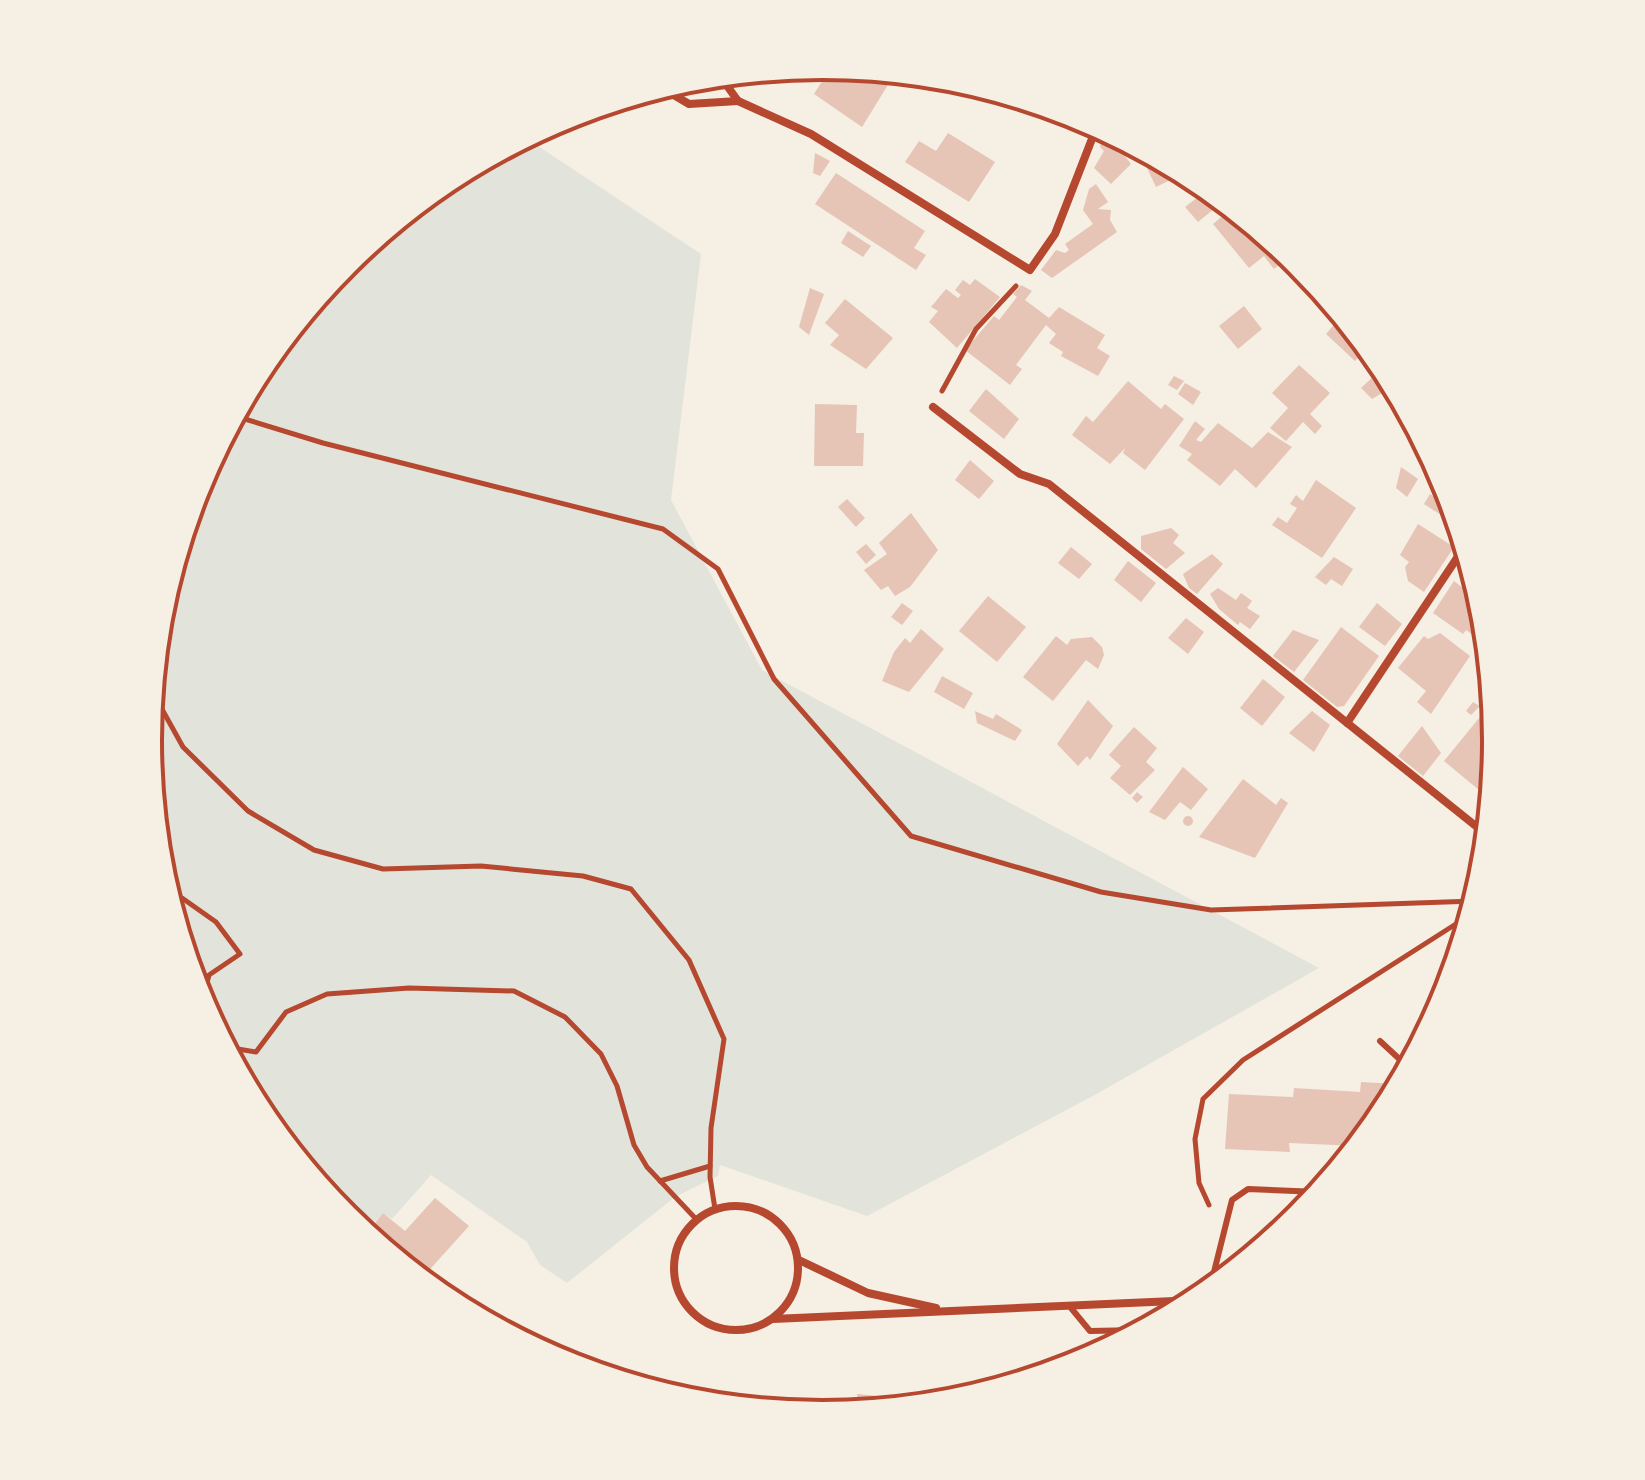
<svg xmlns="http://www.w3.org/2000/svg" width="1645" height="1480" font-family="'PT Serif',serif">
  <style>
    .green { fill: #e2e4dc }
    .building { fill: #e6c5b7 }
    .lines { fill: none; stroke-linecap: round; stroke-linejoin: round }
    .path { stroke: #b5482f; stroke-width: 5 }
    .service { stroke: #b5482f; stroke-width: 6 }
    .minor { stroke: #b5482f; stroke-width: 8 }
    .rim { fill: none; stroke: #b5482f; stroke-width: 4 }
  </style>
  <rect width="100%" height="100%" fill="#f6efe4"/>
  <path class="green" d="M 526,138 L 701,254 L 671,500 L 762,670 L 1319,968 L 1091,1097 L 867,1216 L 720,1165 L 718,1176 L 675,1197 L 567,1283 L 540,1265 L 527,1242 L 431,1175 L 392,1219 L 383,1213 L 365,1232 L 346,1216 L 262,1114 L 200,997 L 161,871 L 149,740 L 162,608 L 200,482 L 262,365 L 346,263 L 448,179 Z"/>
  <g class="building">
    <path d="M 831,67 L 894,75 L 862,127 L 814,94 Z"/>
    <path d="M 1105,130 L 1131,164 L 1111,184 L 1094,168 L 1104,151 L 1100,147 Z"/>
    <path d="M 948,133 L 995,162 L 969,202 L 905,162 L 919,141 L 936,151 Z"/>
    <path d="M 1137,147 L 1145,152 L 1185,173 L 1156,187 Z"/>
    <path d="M 815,153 L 830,161 L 820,176 L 813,173 Z"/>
    <path d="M 836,173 L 925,231 L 914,248 L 926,255 L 916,270 L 815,204 Z"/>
    <path d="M 1096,184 L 1108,202 L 1098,209 L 1111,210 L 1110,220 L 1117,232 L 1052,278 L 1041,270 L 1056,250 L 1065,253 L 1069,250 L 1065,244 L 1093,224 L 1083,210 L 1089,189 Z"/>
    <path d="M 1203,193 L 1215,208 L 1198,222 L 1185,207 Z"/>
    <path d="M 1232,208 L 1247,225 L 1249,223 L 1290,256 L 1274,269 L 1264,256 L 1249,268 L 1213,224 Z"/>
    <path d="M 848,231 L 871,246 L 863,257 L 841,243 Z"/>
    <path d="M 975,279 L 1000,297 L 957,348 L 929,322 L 938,311 L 931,307 L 946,289 L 958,298 L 961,295 L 955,290 L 963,280 L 970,285 Z"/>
    <path d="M 1021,285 L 1032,291 L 1025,300 L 1049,318 L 1059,307 L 1105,335 L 1097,348 L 1110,356 L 1098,376 L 1061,356 L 1063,352 L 1049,343 L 1056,334 L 1046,325 L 1016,365 L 1022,369 L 1010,385 L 965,350 L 994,316 L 999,320 L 1017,297 L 1013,294 Z"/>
    <path d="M 810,288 L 824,294 L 809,335 L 799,327 Z"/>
    <path d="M 845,299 L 893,338 L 866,369 L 830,345 L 839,335 L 825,323 Z"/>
    <path d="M 1329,299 L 1368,347 L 1355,361 L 1326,334 L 1338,320 L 1322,306 Z"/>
    <path d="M 1244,306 L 1262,329 L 1238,349 L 1219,326 Z"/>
    <path d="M 1299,365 L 1330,393 L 1310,414 L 1322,426 L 1315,434 L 1303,422 L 1286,441 L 1270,428 L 1288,408 L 1272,393 Z"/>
    <path d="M 1379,371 L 1394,386 L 1372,399 L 1361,388 Z"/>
    <path d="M 1174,376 L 1184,381 L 1177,390 L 1168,385 Z"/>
    <path d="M 1128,381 L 1161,409 L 1165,404 L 1184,419 L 1145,470 L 1123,453 L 1125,448 L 1110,464 L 1072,435 L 1086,416 L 1093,422 Z"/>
    <path d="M 1185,383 L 1201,392 L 1193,405 L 1178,394 Z"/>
    <path d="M 986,389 L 1019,419 L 1004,439 L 969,411 Z"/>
    <path d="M 815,404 L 857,405 L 856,433 L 864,433 L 863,466 L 814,466 Z"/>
    <path d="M 1195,421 L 1205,429 L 1196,440 L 1201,442 L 1218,423 L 1252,448 L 1268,432 L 1292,447 L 1256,488 L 1235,469 L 1220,486 L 1187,460 L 1192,454 L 1179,446 Z"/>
    <path d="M 970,460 L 994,481 L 979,499 L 955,480 Z"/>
    <path d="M 1401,467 L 1418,479 L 1407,497 L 1396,488 Z"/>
    <path d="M 1316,480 L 1356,508 L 1322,558 L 1272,525 L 1278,517 L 1287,523 L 1297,508 L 1290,504 L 1296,495 L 1303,501 Z"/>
    <path d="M 1430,494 L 1447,505 L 1441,515 L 1424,504 Z"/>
    <path d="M 847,499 L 865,518 L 856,527 L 838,507 Z"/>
    <path d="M 911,513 L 938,550 L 910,587 L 895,596 L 888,586 L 881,590 L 864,570 L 887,554 L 879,543 Z"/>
    <path d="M 1418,524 L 1454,547 L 1424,592 L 1408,581 L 1405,567 L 1409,562 L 1400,555 Z"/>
    <path d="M 1171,528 L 1179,535 L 1173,543 L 1185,553 L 1166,569 L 1141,549 L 1141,536 Z"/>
    <path d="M 866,544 L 876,555 L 866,564 L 856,552 Z"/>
    <path d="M 1071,547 L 1092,564 L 1079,579 L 1058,563 Z"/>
    <path d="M 1212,554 L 1223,564 L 1197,594 L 1189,588 L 1183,574 Z"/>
    <path d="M 1334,557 L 1353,569 L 1342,586 L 1331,579 L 1326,585 L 1315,577 Z"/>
    <path d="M 1128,561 L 1156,583 L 1141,602 L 1114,580 Z"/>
    <path d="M 1454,581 L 1481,602 L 1478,612 L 1484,617 L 1489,667 L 1480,646 L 1485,644 L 1466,630 L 1463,634 L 1433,613 Z"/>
    <path d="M 1218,588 L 1236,600 L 1241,593 L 1252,601 L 1247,608 L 1260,616 L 1250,629 L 1240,622 L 1238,625 L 1219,609 L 1210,594 Z"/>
    <path d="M 988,596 L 1026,627 L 997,662 L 959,631 Z"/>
    <path d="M 902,603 L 913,611 L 902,625 L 891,617 Z"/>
    <path d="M 1377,603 L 1402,624 L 1385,646 L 1359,627 Z"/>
    <path d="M 1186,618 L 1204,632 L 1188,654 L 1168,638 Z"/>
    <path d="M 1341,627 L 1379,656 L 1344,706 L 1337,707 L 1303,680 Z"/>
    <path d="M 921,629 L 944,649 L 909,692 L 882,681 L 894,652 L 905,638 L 910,643 Z"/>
    <path d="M 1293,630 L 1319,640 L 1294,672 L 1273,656 Z"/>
    <path d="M 1440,633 L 1470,656 L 1431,714 L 1417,702 L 1426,691 L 1398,668 L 1424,636 L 1428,639 Z"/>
    <path d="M 1056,636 L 1067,645 L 1071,639 L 1092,637 L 1102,647 L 1104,655 L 1098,669 L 1086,660 L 1053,701 L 1023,677 Z"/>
    <path d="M 942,676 L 973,693 L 964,709 L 934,692 Z"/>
    <path d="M 1263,679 L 1285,697 L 1262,726 L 1240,708 Z"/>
    <path d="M 1088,700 L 1113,726 L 1090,760 L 1087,756 L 1078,766 L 1057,744 Z"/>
    <path d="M 1493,701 L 1496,740 L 1492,786 L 1486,782 L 1479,790 L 1444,761 Z"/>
    <path d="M 1473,702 L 1480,706 L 1471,715 L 1466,711 Z"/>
    <path d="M 975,711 L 993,719 L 996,714 L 1022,730 L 1015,741 L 977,723 Z"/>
    <path d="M 1312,711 L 1330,725 L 1314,752 L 1289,733 Z"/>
    <path d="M 1422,726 L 1441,753 L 1423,776 L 1398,756 Z"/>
    <path d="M 1134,727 L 1157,748 L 1146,762 L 1155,770 L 1130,795 L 1110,778 L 1121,766 L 1109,755 Z"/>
    <path d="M 1183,767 L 1208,789 L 1191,810 L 1180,802 L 1165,820 L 1149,812 Z"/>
    <path d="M 1243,779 L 1276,805 L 1281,798 L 1288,803 L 1255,858 L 1199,837 Z"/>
    <path d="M 1137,792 L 1143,797 L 1137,803 L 1132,798 Z"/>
    <circle cx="1188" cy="821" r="5"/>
    <path d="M 1437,983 L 1449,984 L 1445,998 L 1420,1044 L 1423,1016 L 1434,1016 Z"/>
    <path d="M 1361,1082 L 1396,1084 L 1383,1115 L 1364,1137 L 1357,1136 L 1357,1146 L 1289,1143 L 1290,1152 L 1225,1149 L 1229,1094 L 1293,1097 L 1294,1088 L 1360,1092 Z"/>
    <path d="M 267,1110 L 279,1132 L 277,1133 L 261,1113 Z"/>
    <path d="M 435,1198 L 469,1226 L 423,1277 L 427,1283 L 376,1242 L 380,1239 L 370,1229 L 383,1213 L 405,1231 Z"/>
    <path d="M 944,1393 L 972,1396 L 944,1402 Z"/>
    <path d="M 857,1394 L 912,1399 L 911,1405 L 838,1412 L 839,1407 L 858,1408 Z"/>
  </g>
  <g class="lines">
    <g class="path">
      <path d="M 942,391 L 976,329 L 1016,286"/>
      <path d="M 235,416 L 323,443 L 663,529 L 718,569 L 774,679 L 911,836 L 1101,892 L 1211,910 L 1475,901"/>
      <path d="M 153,693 L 183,747 L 248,811 L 314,850 L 383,869 L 481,866 L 583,876 L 631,889 L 689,960 L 724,1039 L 711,1128 L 710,1177 L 715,1209"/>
      <path d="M 168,893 L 182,898 L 216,922 L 240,954 L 209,975 L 202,1002"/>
      <path d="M 226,1047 L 256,1052 L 286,1012 L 327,994 L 409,988 L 514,991 L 565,1017 L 601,1054 L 617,1086 L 634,1145 L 647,1167 L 696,1219"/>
      <path d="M 660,1181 L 710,1166"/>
      <path d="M 1209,1205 L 1199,1183 L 1195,1139 L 1203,1099 L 1243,1060 L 1470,915"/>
    </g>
    <g class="service">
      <path d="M 1380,1041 L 1408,1067"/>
      <path d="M 1224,1279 L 1214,1272 L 1232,1200 L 1248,1189 L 1319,1192"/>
      <path d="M 1071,1308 L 1090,1331 L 1141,1330"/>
      <path d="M 1176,1312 L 1185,1300"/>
    </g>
    <g class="minor">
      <path d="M 720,76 L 738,101 L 811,134 L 1030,270 L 1055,234 L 1097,126"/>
      <path d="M 662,88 L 689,104 L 738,101"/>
      <path d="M 933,407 L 1020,474 L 1049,484 L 1487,835"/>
      <path d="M 1347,723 L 1465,546"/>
      <circle cx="736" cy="1268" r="62"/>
      <path d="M 799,1260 L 868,1293 L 936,1308"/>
      <path d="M 773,1319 L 1197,1300"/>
    </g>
  </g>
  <path d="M0 0H1645V1480H0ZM162 740a660 660 0 1 1 1320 0a660 660 0 1 1-1320 0Z" fill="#f6efe4" fill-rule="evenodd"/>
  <path class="rim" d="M162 740a660 660 0 1 1 1320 0a660 660 0 1 1-1320 0Z"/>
</svg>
